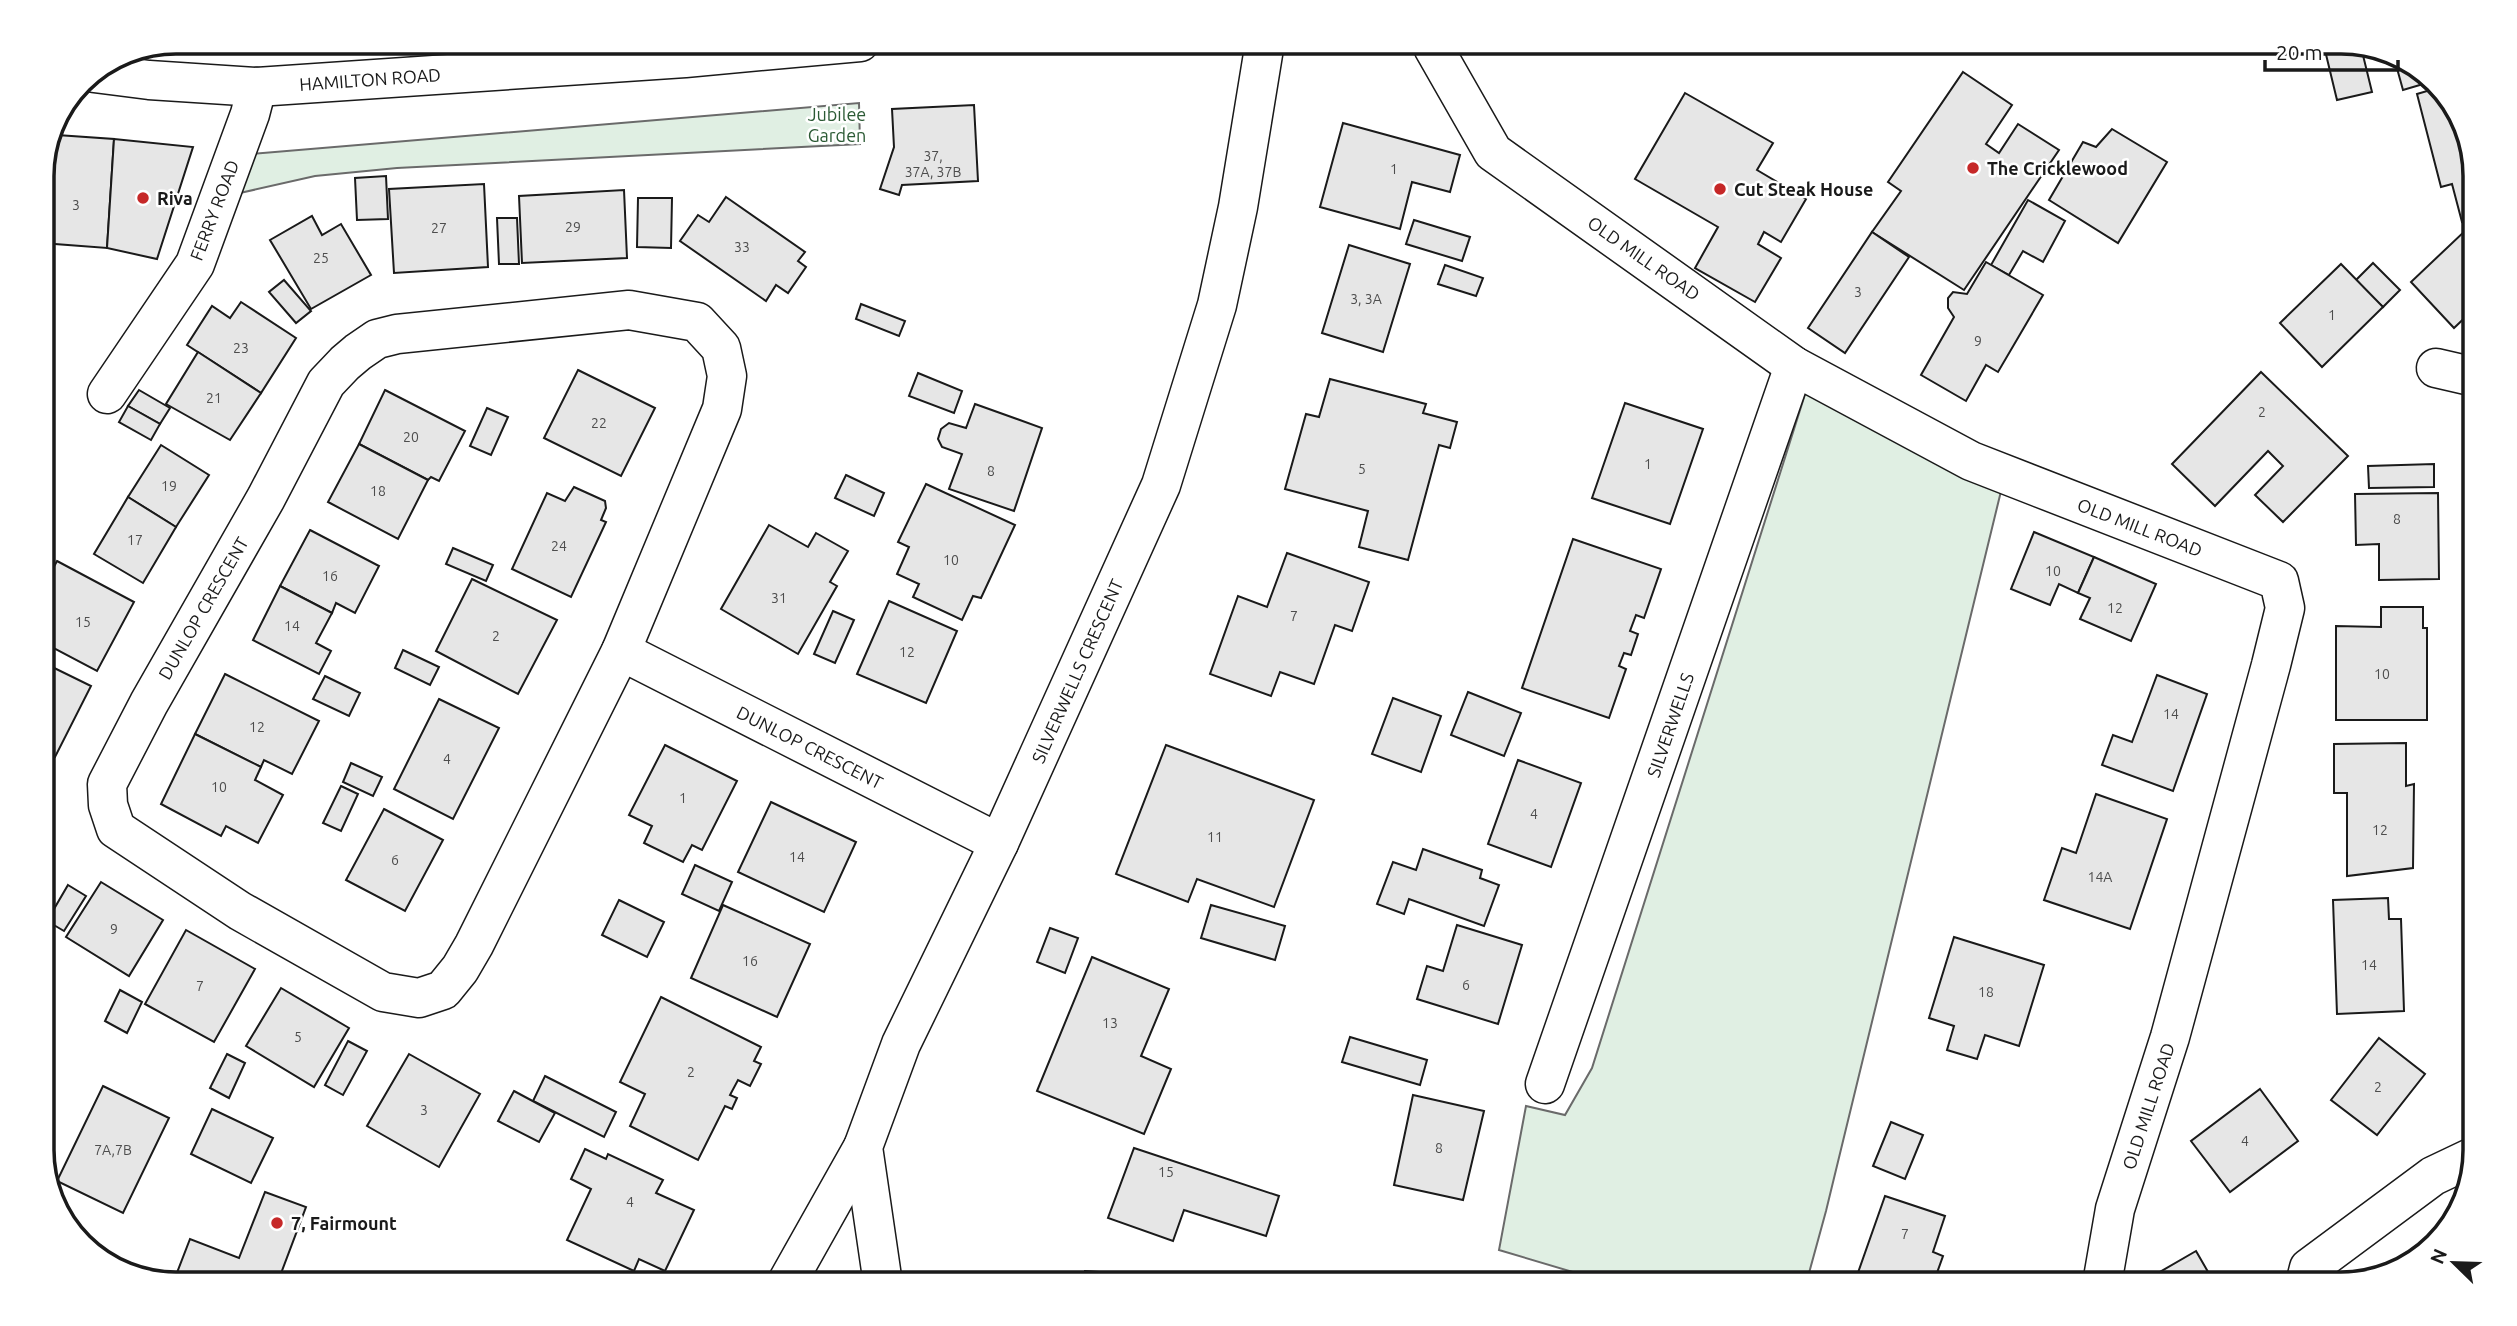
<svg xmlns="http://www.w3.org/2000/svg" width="2517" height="1326" font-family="Ubuntu,sans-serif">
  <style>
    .green { fill: #e0efe3; stroke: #6a6a6a; stroke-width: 2 }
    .building { fill: #e6e6e6; stroke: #1a1a1a; stroke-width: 2 }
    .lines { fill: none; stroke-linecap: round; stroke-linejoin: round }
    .minor-casing { stroke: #1a1a1a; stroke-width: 41 }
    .major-casing { stroke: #1a1a1a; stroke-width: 41 }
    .minor { stroke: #fff; stroke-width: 38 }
    .major { stroke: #fff; stroke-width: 38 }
    .poi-dot { fill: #c62828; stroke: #fff; stroke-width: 2.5 }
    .labels { text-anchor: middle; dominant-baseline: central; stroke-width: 5; stroke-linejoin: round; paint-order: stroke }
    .number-label { font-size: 14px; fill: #4d4d4d }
    .street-label { font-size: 18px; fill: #1a1a1a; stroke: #fff }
    .park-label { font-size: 18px; fill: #2b5a34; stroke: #fff }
    .poi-label { font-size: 18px; font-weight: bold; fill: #1a1a1a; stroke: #fff; text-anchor: start }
    .rim { fill: none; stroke: #1a1a1a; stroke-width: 3.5 }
  </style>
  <rect width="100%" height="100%" fill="#fff"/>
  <g class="green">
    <path d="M 859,103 L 860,144 L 397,168 L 315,176 L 240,193 L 239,155 Z"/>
    <path d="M 1807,388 L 2002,487 L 1826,1211 L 1806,1284 L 1613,1284 L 1499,1250 L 1526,1106 L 1565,1115 L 1592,1068 Z"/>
  </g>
  <g class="building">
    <path d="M 2323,42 L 2341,42 L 2361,47 L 2372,92 L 2337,100 Z"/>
    <path d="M 2393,54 L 2401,56 L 2430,82 L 2403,90 Z"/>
    <path d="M 1963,72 L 2012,105 L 1986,144 L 1999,153 L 2018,124 L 2059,150 L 1964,290 L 1872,232 L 1901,191 L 1888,182 Z"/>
    <path d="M 2437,88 L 2453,102 L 2475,168 L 2475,218 L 2462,222 L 2452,184 L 2441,187 L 2417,94 Z"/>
    <path d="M 1685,93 L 1773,143 L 1757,170 L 1806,199 L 1781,242 L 1764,232 L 1758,244 L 1781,258 L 1755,302 L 1695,268 L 1718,227 L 1635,179 Z"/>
    <path d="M 974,105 L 978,181 L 902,185 L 899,195 L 880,189 L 894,147 L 892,109 Z"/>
    <path d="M 1343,123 L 1460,155 L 1450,192 L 1412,182 L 1400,229 L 1320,207 Z"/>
    <path d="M 2112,129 L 2167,162 L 2118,243 L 2049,200 L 2083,142 L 2096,147 Z"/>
    <path d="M 57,135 L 114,139 L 107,248 L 42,243 L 42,168 Z"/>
    <path d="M 114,139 L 193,147 L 157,259 L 107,248 Z"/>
    <path d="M 386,176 L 388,219 L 357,220 L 355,178 Z"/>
    <path d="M 484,184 L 488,267 L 394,273 L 389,189 Z"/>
    <path d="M 624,190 L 627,258 L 522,263 L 519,196 Z"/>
    <path d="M 726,197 L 805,252 L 798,261 L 806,267 L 788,293 L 776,285 L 766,301 L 680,241 L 698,215 L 709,222 Z"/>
    <path d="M 638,198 L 672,198 L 671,248 L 637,247 Z"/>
    <path d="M 2028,200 L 2065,221 L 2043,262 L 2023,251 L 2009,275 L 1991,265 Z"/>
    <path d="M 312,216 L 322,235 L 341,224 L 371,275 L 311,309 L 270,240 Z"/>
    <path d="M 497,218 L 517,218 L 519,264 L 499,264 Z"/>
    <path d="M 1414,220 L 1470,237 L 1462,261 L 1406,244 Z"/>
    <path d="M 2468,228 L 2475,234 L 2475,308 L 2454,328 L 2411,282 Z"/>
    <path d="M 1872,232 L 1909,257 L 1845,353 L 1808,328 Z"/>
    <path d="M 1349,245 L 1410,264 L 1383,352 L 1322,333 Z"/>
    <path d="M 1986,262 L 2043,295 L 1998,372 L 1986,365 L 1966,401 L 1921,375 L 1954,317 L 1948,308 L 1948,298 L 1953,292 L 1967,294 Z"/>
    <path d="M 2373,263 L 2400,290 L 2383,307 L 2355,281 Z"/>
    <path d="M 2341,264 L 2383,307 L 2322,367 L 2280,323 Z"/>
    <path d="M 1445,265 L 1483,278 L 1476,296 L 1438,284 Z"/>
    <path d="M 284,280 L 311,311 L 296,323 L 269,292 Z"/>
    <path d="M 241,302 L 296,338 L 261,393 L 187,345 L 212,306 L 230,318 Z"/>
    <path d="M 861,304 L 905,321 L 899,336 L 856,319 Z"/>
    <path d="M 198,352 L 261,393 L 230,440 L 166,404 Z"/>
    <path d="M 578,370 L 655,408 L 621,476 L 544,438 Z"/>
    <path d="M 2261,372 L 2348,456 L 2283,522 L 2255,495 L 2283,466 L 2268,451 L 2215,506 L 2172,464 Z"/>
    <path d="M 918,373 L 962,391 L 954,413 L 909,396 Z"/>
    <path d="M 1330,379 L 1426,404 L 1423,413 L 1457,422 L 1450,448 L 1439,445 L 1408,560 L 1359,547 L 1368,511 L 1285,489 L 1306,414 L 1319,417 Z"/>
    <path d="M 139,390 L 170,408 L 160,424 L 128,406 Z"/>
    <path d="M 385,390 L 465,431 L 439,481 L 431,477 L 428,480 L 359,444 Z"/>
    <path d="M 1625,403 L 1703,429 L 1670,524 L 1592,498 Z"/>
    <path d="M 975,404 L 1042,428 L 1014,511 L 949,489 L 962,454 L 942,447 L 938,439 L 941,429 L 949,423 L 966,428 Z"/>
    <path d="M 128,406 L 160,424 L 151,440 L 119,422 Z"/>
    <path d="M 487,408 L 508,417 L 491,455 L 470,446 Z"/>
    <path d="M 359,444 L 428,480 L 398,539 L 328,502 Z"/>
    <path d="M 161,445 L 209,475 L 176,527 L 128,497 Z"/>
    <path d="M 2434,464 L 2434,487 L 2369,488 L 2368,466 Z"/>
    <path d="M 846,475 L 884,493 L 874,516 L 835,498 Z"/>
    <path d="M 926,484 L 1015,525 L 981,598 L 973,596 L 962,620 L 913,597 L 919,584 L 897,574 L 909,547 L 898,542 Z"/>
    <path d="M 574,487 L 605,501 L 606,508 L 601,520 L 606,522 L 571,597 L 512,569 L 547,493 L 565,501 Z"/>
    <path d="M 2438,493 L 2439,579 L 2379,580 L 2379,544 L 2356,545 L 2355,494 Z"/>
    <path d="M 128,497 L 176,527 L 143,583 L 94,554 Z"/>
    <path d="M 769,525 L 808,547 L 816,533 L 848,551 L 830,582 L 837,586 L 798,654 L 721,609 Z"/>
    <path d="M 310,530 L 379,566 L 355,613 L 336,603 L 332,613 L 280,586 Z"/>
    <path d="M 2034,532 L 2094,557 L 2078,593 L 2059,584 L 2050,605 L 2011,589 Z"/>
    <path d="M 1573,539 L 1661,569 L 1644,618 L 1636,615 L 1630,631 L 1638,634 L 1631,655 L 1624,653 L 1619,666 L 1626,669 L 1609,718 L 1522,688 Z"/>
    <path d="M 453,548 L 493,565 L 486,581 L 446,564 Z"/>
    <path d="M 1287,553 L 1369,582 L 1352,631 L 1335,625 L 1314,684 L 1280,672 L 1271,696 L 1210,674 L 1238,596 L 1267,607 Z"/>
    <path d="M 2094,557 L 2156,584 L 2131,641 L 2080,619 L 2090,598 L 2078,593 Z"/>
    <path d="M 57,561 L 134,602 L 97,671 L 42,642 L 42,589 Z"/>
    <path d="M 472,579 L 557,620 L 518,694 L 436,651 Z"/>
    <path d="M 280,586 L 332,613 L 316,643 L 331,651 L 319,674 L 253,640 Z"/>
    <path d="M 889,601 L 957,631 L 926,703 L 857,674 Z"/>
    <path d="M 2381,607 L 2423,607 L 2423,628 L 2427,628 L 2427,720 L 2336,720 L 2336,626 L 2381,627 Z"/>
    <path d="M 833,611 L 854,620 L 835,663 L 814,654 Z"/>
    <path d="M 403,650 L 439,667 L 430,685 L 395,668 Z"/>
    <path d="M 42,662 L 91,686 L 55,757 L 42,751 Z"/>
    <path d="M 225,674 L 319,721 L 292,774 L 264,760 L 261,767 L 195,734 Z"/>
    <path d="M 2157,675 L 2207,694 L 2173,791 L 2102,765 L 2113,735 L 2132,742 Z"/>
    <path d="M 325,676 L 360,693 L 349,716 L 313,699 Z"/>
    <path d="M 1468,692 L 1521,713 L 1504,756 L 1451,735 Z"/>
    <path d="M 1393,698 L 1441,716 L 1421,772 L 1372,754 Z"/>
    <path d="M 439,699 L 499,728 L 453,819 L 394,789 Z"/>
    <path d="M 195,734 L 261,767 L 255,780 L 283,795 L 258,843 L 226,826 L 221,836 L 161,804 Z"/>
    <path d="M 2406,743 L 2406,786 L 2414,784 L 2413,868 L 2347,876 L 2347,793 L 2334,793 L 2334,744 Z"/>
    <path d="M 665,745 L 737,781 L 702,850 L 692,845 L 683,862 L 644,843 L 652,826 L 629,815 Z"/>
    <path d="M 1166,745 L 1314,800 L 1274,907 L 1197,879 L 1188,902 L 1116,874 Z"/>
    <path d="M 1518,760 L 1581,783 L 1551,867 L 1488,844 Z"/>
    <path d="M 351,763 L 382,777 L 373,796 L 343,782 Z"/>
    <path d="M 341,786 L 358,794 L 341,831 L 323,823 Z"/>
    <path d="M 2096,794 L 2167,819 L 2130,929 L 2044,900 L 2062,848 L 2076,853 Z"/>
    <path d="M 771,802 L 856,842 L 824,912 L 738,872 Z"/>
    <path d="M 384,809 L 443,840 L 405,911 L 346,880 Z"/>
    <path d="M 1423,849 L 1482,870 L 1480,878 L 1499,885 L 1484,926 L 1409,899 L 1404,914 L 1377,904 L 1393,862 L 1416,870 Z"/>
    <path d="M 695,865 L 732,882 L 719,911 L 682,894 Z"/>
    <path d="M 101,882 L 163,920 L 129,976 L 66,937 Z"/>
    <path d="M 68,885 L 86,896 L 64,931 L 47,921 Z"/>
    <path d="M 2388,898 L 2389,919 L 2401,919 L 2404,1011 L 2337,1014 L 2333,900 Z"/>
    <path d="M 619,900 L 664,922 L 647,957 L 602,935 Z"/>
    <path d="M 723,905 L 810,944 L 777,1017 L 691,978 Z"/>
    <path d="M 1211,905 L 1285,926 L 1275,960 L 1201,938 Z"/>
    <path d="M 1457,925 L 1522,945 L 1498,1024 L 1417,999 L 1427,966 L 1443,971 Z"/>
    <path d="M 1050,928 L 1078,938 L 1065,973 L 1037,962 Z"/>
    <path d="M 186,930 L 255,969 L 214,1042 L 145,1004 Z"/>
    <path d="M 1954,937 L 2044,965 L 2019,1046 L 1985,1035 L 1977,1059 L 1947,1050 L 1954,1026 L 1929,1018 Z"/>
    <path d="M 1092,957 L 1169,989 L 1141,1056 L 1171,1069 L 1144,1134 L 1037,1091 Z"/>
    <path d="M 281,988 L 349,1028 L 314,1087 L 246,1046 Z"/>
    <path d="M 120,990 L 142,1002 L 127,1033 L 105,1021 Z"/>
    <path d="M 661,997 L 761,1047 L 754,1061 L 761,1064 L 750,1086 L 738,1080 L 730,1095 L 737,1098 L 732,1109 L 725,1106 L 698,1160 L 630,1126 L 645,1094 L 620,1082 Z"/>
    <path d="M 1350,1037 L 1427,1060 L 1420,1085 L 1342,1062 Z"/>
    <path d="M 2379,1038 L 2425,1074 L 2377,1135 L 2331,1100 Z"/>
    <path d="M 348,1041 L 367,1051 L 343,1095 L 325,1085 Z"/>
    <path d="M 227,1054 L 245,1063 L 229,1098 L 210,1088 Z"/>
    <path d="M 409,1054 L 480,1094 L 439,1167 L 367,1126 Z"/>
    <path d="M 545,1076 L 616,1112 L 604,1137 L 533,1101 Z"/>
    <path d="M 103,1086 L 169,1118 L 123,1213 L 57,1181 Z"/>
    <path d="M 2260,1089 L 2298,1141 L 2230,1192 L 2191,1141 Z"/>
    <path d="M 514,1091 L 555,1113 L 539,1142 L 498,1121 Z"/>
    <path d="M 1413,1095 L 1484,1111 L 1463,1200 L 1394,1185 Z"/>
    <path d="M 212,1109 L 273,1138 L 251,1183 L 191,1154 Z"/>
    <path d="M 1891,1122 L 1923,1135 L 1905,1179 L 1873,1166 Z"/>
    <path d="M 1134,1148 L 1279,1196 L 1266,1236 L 1184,1210 L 1173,1241 L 1108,1218 Z"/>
    <path d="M 585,1149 L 606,1159 L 608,1154 L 663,1180 L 656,1193 L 694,1210 L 665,1271 L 639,1259 L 634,1271 L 567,1240 L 591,1189 L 571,1179 Z"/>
    <path d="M 265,1192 L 306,1207 L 277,1284 L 173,1283 L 190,1239 L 239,1258 Z"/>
    <path d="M 1885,1196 L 1945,1216 L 1933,1252 L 1943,1256 L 1933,1284 L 1854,1284 Z"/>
    <path d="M 2196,1251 L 2215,1284 L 2139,1284 Z"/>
    <path d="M 1085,1271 L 1128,1274 L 1128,1284 L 1084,1284 Z"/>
    <path d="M 1464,1273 L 1476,1284 L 1453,1284 Z"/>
  </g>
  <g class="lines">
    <defs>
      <g id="minor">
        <path d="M 1433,42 L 1433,47 L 1493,152 L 1794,366 L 1971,461 L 2279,581 L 2285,608 L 2271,665 L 2170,1037 L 2115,1209 L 2102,1284"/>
        <path d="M 629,310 L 697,322 L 721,348 L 727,376 L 722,409 L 621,651 L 474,945 L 460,969 L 443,990 L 419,998 L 383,992 L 240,911 L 116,829 L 108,805 L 107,784 L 149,703 L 266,498 L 326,383 L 345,363 L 358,352 L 377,339 L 397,334 Z"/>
        <path d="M 2436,368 L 2475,377"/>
        <path d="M 107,394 L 195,264 L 250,114 L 257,87"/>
        <path d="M 621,651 L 999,843"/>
        <path d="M 1545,1084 L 1794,366"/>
        <path d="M 786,1284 L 863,1147"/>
        <path d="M 883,1284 L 863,1147 L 901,1044 L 999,843 L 1161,485 L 1217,305 L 1238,207 L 1265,42"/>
        <path d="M 2305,1284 L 2309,1268 L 2433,1176 L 2473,1157"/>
      </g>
      <path id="major" d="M 94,73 L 149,80 L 257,87 L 685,58 L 860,42"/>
    </defs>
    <use href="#minor" class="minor-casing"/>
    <use href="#major" class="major-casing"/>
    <use href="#minor" class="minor"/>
    <use href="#major" class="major"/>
  </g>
  <g class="poi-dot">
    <circle cx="1973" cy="168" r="7"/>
    <circle cx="1720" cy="189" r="7"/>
    <circle cx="143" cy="198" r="7"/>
    <circle cx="277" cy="1223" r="7"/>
  </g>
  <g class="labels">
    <g class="number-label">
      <text x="933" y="156">37,<tspan x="933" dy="16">37A, 37B</tspan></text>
      <text x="1394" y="169">1</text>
      <text x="76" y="205">3</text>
      <text x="573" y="227">29</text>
      <text x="439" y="228">27</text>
      <text x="742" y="247">33</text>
      <text x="321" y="258">25</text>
      <text x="1858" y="292">3</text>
      <text x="1366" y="299">3, 3A</text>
      <text x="2332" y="315">1</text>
      <text x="1978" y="341">9</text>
      <text x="241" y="348">23</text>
      <text x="214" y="398">21</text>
      <text x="2262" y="412">2</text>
      <text x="599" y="423">22</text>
      <text x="411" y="437">20</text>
      <text x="1648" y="464">1</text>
      <text x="1362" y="469">5</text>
      <text x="991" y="471">8</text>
      <text x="169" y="486">19</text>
      <text x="378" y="491">18</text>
      <text x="2397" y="519">8</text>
      <text x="135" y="540">17</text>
      <text x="559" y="546">24</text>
      <text x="951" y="560">10</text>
      <text x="2053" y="571">10</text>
      <text x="330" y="576">16</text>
      <text x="779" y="598">31</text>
      <text x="2115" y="608">12</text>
      <text x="1294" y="616">7</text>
      <text x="83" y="622">15</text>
      <text x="292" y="626">14</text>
      <text x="496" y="636">2</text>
      <text x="907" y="652">12</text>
      <text x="2382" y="674">10</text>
      <text x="2171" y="714">14</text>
      <text x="257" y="727">12</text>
      <text x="447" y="759">4</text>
      <text x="219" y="787">10</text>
      <text x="683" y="798">1</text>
      <text x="1534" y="814">4</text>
      <text x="2380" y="830">12</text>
      <text x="1215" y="837">11</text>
      <text x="797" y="857">14</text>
      <text x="395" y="860">6</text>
      <text x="2100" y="877">14A</text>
      <text x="114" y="929">9</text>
      <text x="750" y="961">16</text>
      <text x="2369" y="965">14</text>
      <text x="1466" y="985">6</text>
      <text x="200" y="986">7</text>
      <text x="1986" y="992">18</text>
      <text x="1110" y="1023">13</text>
      <text x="298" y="1037">5</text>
      <text x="691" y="1072">2</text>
      <text x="2378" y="1087">2</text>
      <text x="424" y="1110">3</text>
      <text x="2245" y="1141">4</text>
      <text x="1439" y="1148">8</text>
      <text x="113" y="1150">7A,7B</text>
      <text x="1166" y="1172">15</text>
      <text x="630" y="1202">4</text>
      <text x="1905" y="1234">7</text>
    </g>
    <g class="street-label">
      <text transform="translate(370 79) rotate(-4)">HAMILTON ROAD</text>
      <text transform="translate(214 210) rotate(-69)">FERRY ROAD</text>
      <text transform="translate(1644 258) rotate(35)">OLD MILL ROAD</text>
      <text transform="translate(2140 527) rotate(21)">OLD MILL ROAD</text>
      <text transform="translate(203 608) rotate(-60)">DUNLOP CRESCENT</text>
      <text transform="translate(1077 671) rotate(-66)">SILVERWELLS CRESCENT</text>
      <text transform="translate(1670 725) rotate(-71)">SILVERWELLS</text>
      <text transform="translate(810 747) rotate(27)">DUNLOP CRESCENT</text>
      <text transform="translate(2148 1106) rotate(-72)">OLD MILL ROAD</text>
    </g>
    <g class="park-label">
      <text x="837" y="114">Jubilee<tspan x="837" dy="21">Garden</tspan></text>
    </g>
    <g class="poi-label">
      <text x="1987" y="168">The Cricklewood</text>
      <text x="1734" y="189">Cut Steak House</text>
      <text x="157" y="198">Riva</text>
      <text x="291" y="1223">7, Fairmount</text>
    </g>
  </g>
  <path d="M0 0H2517V1326H0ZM176 54H2341A122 122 0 0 1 2463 176V1150A122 122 0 0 1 2341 1272H176A122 122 0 0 1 54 1150V176A122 122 0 0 1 176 54Z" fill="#fff" fill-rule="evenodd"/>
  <path class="rim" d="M176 54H2341A122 122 0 0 1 2463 176V1150A122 122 0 0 1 2341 1272H176A122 122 0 0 1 54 1150V176A122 122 0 0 1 176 54Z"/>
  <g transform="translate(2454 1263) rotate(293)" stroke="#ffffff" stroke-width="5" paint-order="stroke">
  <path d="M0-5L12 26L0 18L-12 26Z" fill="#1a1a1a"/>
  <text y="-10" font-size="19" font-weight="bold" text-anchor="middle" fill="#1a1a1a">N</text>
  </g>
  <path d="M2265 60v10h133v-10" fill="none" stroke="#1a1a1a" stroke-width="3.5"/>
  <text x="2276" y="60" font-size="21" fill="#1a1a1a" stroke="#ffffff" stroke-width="5" paint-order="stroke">20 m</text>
</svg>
